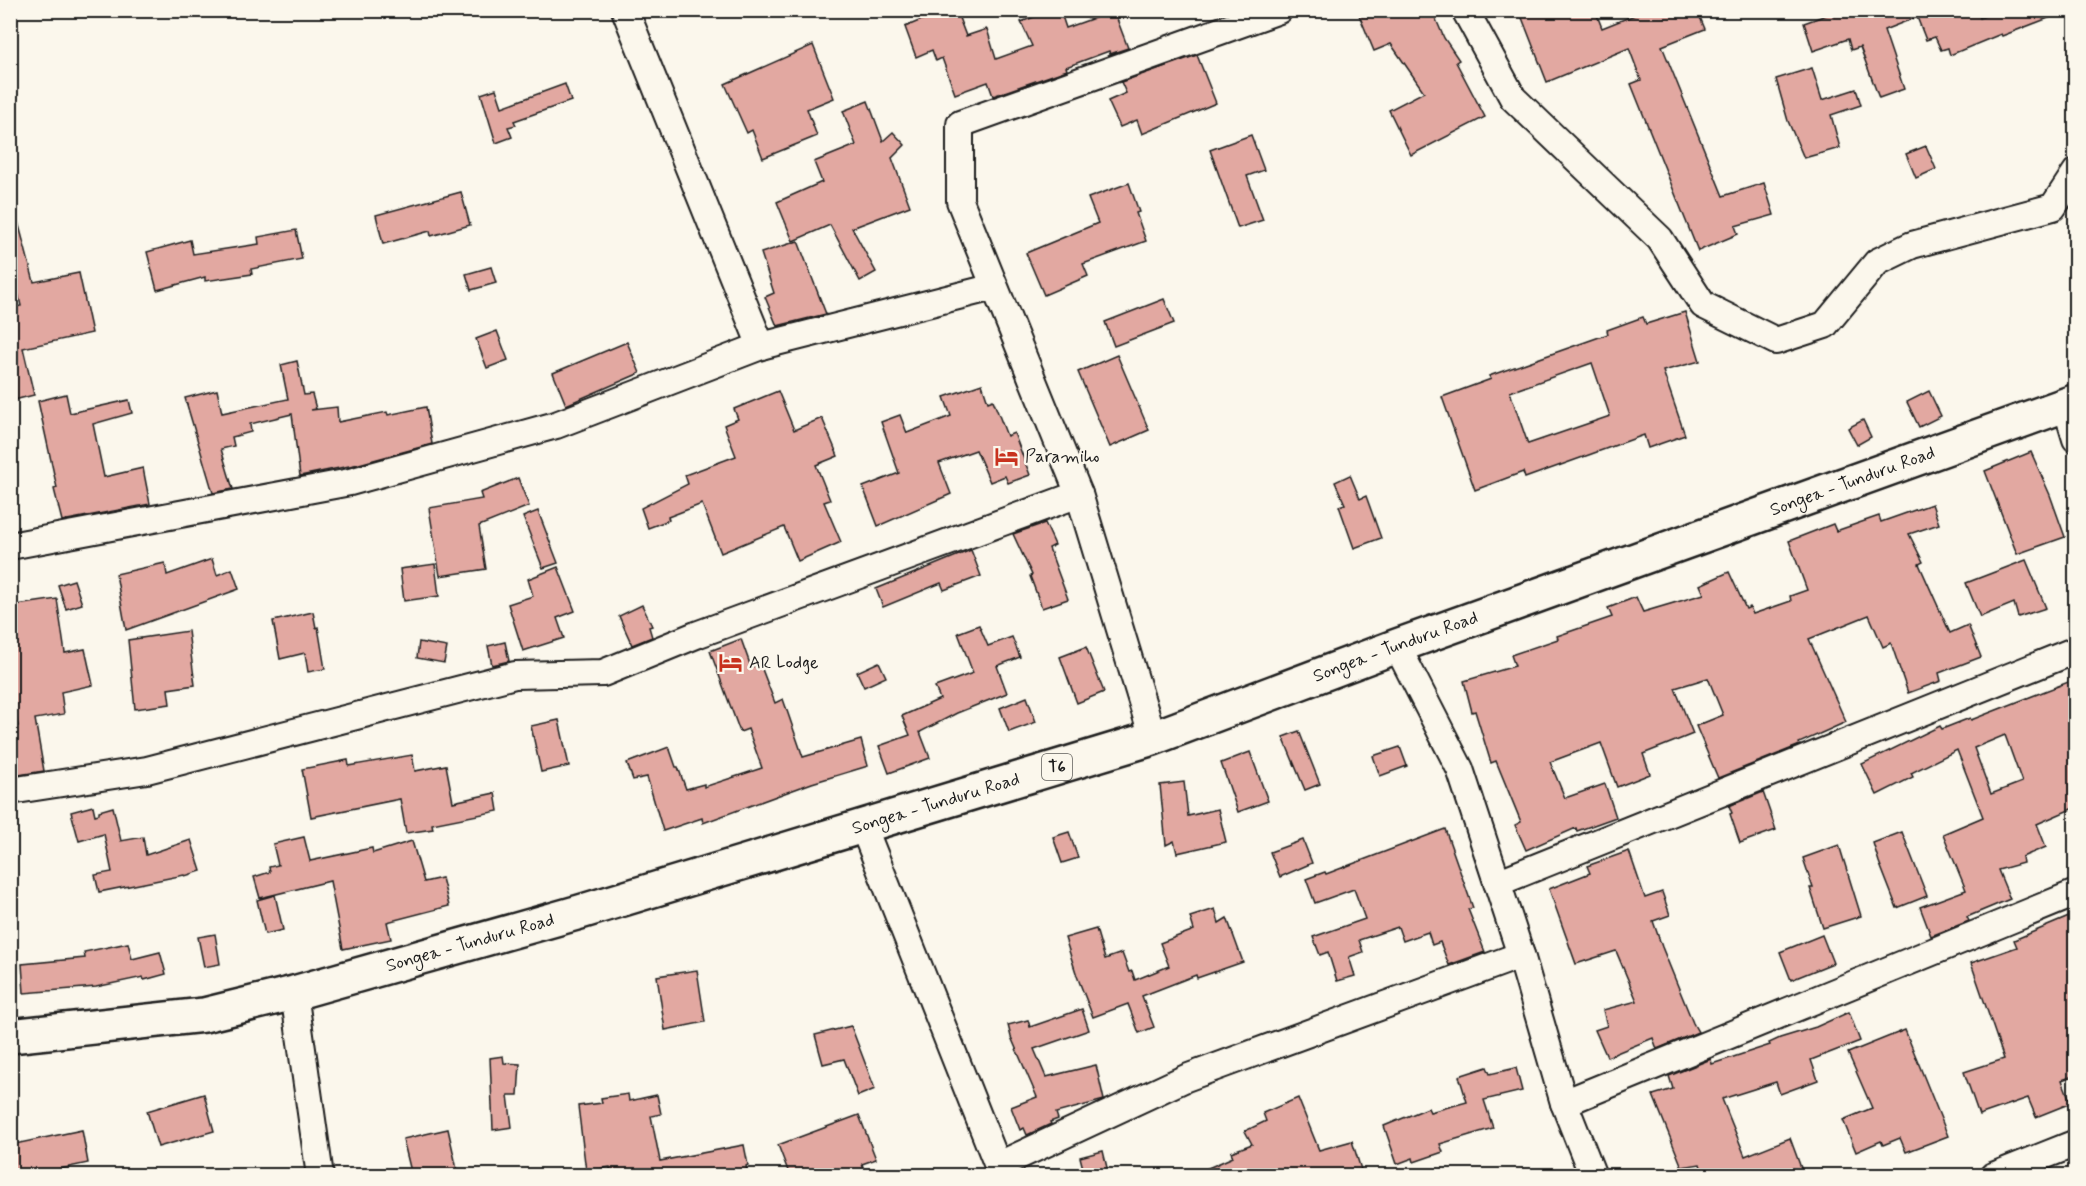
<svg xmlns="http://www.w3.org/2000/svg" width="2086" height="1186" font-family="Mynerve,sans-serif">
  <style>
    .building { fill: #e2a8a1; stroke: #1c1c1c; stroke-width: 1.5; fill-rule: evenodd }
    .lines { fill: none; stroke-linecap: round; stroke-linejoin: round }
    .minor-casing { stroke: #1c1c1c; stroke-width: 30 }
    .highway-casing { stroke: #1c1c1c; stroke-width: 38 }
    .minor { stroke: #fbf7ec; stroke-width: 26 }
    .highway { stroke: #fbf7ec; stroke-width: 33 }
    .labels { text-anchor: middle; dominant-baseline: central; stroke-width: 5; stroke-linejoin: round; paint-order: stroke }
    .shield { fill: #fbf7ec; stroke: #5f5e5a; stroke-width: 1.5 }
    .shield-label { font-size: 16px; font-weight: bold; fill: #1c1c1c }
    .poi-label { font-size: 18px; fill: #1c1c1c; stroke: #fbf7ec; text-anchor: start }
    .street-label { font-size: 18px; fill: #1c1c1c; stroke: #fbf7ec }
  </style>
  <rect width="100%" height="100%" fill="#fbf7ec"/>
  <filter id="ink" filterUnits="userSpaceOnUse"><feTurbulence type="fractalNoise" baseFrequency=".0167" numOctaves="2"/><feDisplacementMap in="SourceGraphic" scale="12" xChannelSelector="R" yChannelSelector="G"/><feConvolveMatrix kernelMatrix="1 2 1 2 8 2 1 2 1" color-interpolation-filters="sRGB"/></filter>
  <g filter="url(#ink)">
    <g class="building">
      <path d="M 945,10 L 956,10 L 966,36 L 987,29 L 996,59 L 1032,46 L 1021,22 L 1052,10 L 1060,10 L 1066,28 L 1114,11 L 1128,48 L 1110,54 L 1109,51 L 1066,67 L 1067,70 L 993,96 L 988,82 L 955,94 L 942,58 L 936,61 L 932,50 L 916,57 L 905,27 Z"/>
      <path d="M 1357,10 L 1432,10 L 1444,38 L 1459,60 L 1456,62 L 1485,117 L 1411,155 L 1389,110 L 1424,92 L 1391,44 L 1374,51 Z"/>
      <path d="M 1519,10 L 1595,10 L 1602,28 L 1647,10 L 1697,10 L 1705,29 L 1662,46 L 1723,196 L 1764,183 L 1774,215 L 1735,226 L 1738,234 L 1698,251 L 1631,84 L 1641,80 L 1629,48 L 1547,82 Z"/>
      <path d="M 1852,10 L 1977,10 L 1980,18 L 2001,10 L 2064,10 L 2064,12 L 2002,36 L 2001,34 L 1950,55 L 1948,48 L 1941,50 L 1935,37 L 1926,40 L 1917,17 L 1884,30 L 1904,89 L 1879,98 L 1860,47 L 1851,50 L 1848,39 L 1813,51 L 1804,23 L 1832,13 L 1833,16 Z"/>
      <path d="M 813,45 L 834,98 L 807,109 L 817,136 L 763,158 L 752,130 L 747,133 L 725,84 Z"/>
      <path d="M 1197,55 L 1216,103 L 1142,134 L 1137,120 L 1120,127 L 1108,101 L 1126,93 L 1121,82 Z"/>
      <path d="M 1812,68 L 1822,100 L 1856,89 L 1861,105 L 1831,115 L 1840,148 L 1804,158 L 1788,121 L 1776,79 Z"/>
      <path d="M 565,84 L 571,101 L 514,121 L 516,125 L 508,127 L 512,137 L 496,143 L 481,94 L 496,89 L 502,107 Z"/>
      <path d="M 868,101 L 883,141 L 893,132 L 905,145 L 892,158 L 910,206 L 852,228 L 876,272 L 860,281 L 830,225 L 793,241 L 777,202 L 822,182 L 814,162 L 856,145 L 843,111 Z"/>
      <path d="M 1251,135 L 1264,170 L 1247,176 L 1263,220 L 1238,228 L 1210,150 Z"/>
      <path d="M 1926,146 L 1936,169 L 1916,178 L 1906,154 Z"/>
      <path d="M 1129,183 L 1139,212 L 1136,213 L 1146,241 L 1083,264 L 1088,276 L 1044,295 L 1026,253 L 1098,223 L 1088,198 Z"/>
      <path d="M 461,192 L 470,225 L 431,236 L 430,231 L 383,244 L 376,215 Z"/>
      <path d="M 16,214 L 34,282 L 79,273 L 92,333 L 23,348 L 34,395 L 14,400 L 10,387 L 10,308 L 21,306 L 10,258 L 10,215 Z"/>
      <path d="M 296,230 L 302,259 L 251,269 L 252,274 L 205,281 L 205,277 L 157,290 L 147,252 L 190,240 L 193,254 L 259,244 L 258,237 Z"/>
      <path d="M 798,241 L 826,314 L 777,326 L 765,297 L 774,293 L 761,253 Z"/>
      <path d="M 491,267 L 496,283 L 471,290 L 466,274 Z"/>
      <path d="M 1164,299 L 1174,323 L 1114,346 L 1105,322 Z"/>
      <path d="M 1685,312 L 1700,361 L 1663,371 L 1685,435 L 1648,448 L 1644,435 L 1525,478 L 1523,472 L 1475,490 L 1442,397 L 1491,379 L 1489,376 L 1608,334 L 1607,330 L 1643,317 L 1646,324 ZM 1592,363 L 1610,416 L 1528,444 L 1510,392 Z"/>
      <path d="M 497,331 L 508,360 L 487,368 L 476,339 Z"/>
      <path d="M 627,342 L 640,373 L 566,405 L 553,373 Z"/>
      <path d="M 1117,355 L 1149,430 L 1110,447 L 1078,372 Z"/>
      <path d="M 297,361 L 304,395 L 312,394 L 316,409 L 311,410 L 337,407 L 338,422 L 387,412 L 388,415 L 426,407 L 432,444 L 359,464 L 300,476 L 292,414 L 250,424 L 251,432 L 232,437 L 234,446 L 221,449 L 233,489 L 213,493 L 185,398 L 217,390 L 222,413 L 288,399 L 281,365 Z"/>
      <path d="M 982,384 L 988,402 L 993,400 L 1007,436 L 1014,433 L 1030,475 L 1008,483 L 1005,476 L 990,482 L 976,450 L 939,463 L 951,494 L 878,526 L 863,487 L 899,473 L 881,422 L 900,415 L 907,433 L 951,416 L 944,397 Z"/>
      <path d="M 778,391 L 794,430 L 822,418 L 838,456 L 816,465 L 830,500 L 824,502 L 841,542 L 798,561 L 784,527 L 721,553 L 702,504 L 668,517 L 669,520 L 648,528 L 641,508 L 688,484 L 685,475 L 736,456 L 724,425 L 738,419 L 734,409 Z"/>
      <path d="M 1929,391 L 1941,416 L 1919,427 L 1907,402 Z"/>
      <path d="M 66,394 L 70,413 L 129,400 L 132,413 L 93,424 L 104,477 L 143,468 L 150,504 L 62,521 L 54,489 L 57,488 L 38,401 Z"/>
      <path d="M 1863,420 L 1871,437 L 1857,445 L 1848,428 Z"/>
      <path d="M 2031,452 L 2050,495 L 2065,537 L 2017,554 L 1985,471 Z"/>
      <path d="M 1350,475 L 1360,499 L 1366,496 L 1381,538 L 1354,548 L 1339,506 L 1345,504 L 1335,482 Z"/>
      <path d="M 518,478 L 529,506 L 479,526 L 486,569 L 440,576 L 429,508 L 482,499 L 480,493 Z"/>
      <path d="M 1932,504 L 1939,524 L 1909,534 L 1923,562 L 1919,564 L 1950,633 L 1968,625 L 1981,657 L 1939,673 L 1941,681 L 1908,693 L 1891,643 L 1883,647 L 1869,615 L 1809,639 L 1846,722 L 1799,743 L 1800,745 L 1718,778 L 1696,726 L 1723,715 L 1708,678 L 1675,688 L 1693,734 L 1643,754 L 1650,774 L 1617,787 L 1601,743 L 1550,762 L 1565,798 L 1605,784 L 1616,817 L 1577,831 L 1576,828 L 1526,850 L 1515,825 L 1521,822 L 1496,761 L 1491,763 L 1475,711 L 1472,712 L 1464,681 L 1515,666 L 1511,655 L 1558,639 L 1557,636 L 1612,617 L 1608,608 L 1636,597 L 1643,612 L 1704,594 L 1700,585 L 1729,572 L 1746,609 L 1750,607 L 1753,614 L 1791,601 L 1790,596 L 1807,590 L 1789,541 L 1833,524 L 1836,531 L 1879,516 L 1881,522 Z"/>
      <path d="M 538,511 L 558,563 L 543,568 L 523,517 Z"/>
      <path d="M 1045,523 L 1055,545 L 1049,548 L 1068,599 L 1042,608 L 1030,576 L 1032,575 L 1013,534 Z"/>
      <path d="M 971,550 L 981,576 L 944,590 L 941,583 L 883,607 L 876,589 Z"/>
      <path d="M 212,559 L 217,575 L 232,569 L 239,589 L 126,630 L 116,574 L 165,563 L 167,575 Z"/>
      <path d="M 2026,560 L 2046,608 L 2018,617 L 2014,603 L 1980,617 L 1966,583 Z"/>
      <path d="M 435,564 L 439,596 L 404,601 L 400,569 Z"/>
      <path d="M 558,567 L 575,611 L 557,618 L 564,638 L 523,651 L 508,604 L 533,596 L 528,579 Z"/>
      <path d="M 74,580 L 82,604 L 66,609 L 58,585 Z"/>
      <path d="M 57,599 L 65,653 L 85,649 L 93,685 L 61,692 L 64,714 L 35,719 L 44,771 L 12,776 L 10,728 L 18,726 L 10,687 L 10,606 Z"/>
      <path d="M 642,605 L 652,626 L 649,627 L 652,637 L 632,645 L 619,616 Z"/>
      <path d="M 313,612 L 316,628 L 318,627 L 325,669 L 308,672 L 305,653 L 280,659 L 273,621 Z"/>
      <path d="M 979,625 L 988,646 L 1012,637 L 1020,657 L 997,666 L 1007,693 L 957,713 L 920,732 L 930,758 L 889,773 L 879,746 L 910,735 L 902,716 L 940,699 L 935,687 L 973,673 L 958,633 Z"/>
      <path d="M 188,631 L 195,685 L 168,689 L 170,704 L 135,709 L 128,640 Z"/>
      <path d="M 741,639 L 751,667 L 760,664 L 775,703 L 783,699 L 803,757 L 861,740 L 868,766 L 812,783 L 703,823 L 702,818 L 663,831 L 647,777 L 633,780 L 627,763 L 669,747 L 676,767 L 678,767 L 686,789 L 704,784 L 704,787 L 762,768 L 748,729 L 740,732 L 710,651 Z"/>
      <path d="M 419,642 L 447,647 L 444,663 L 417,658 Z"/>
      <path d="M 505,642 L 509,661 L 492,665 L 488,646 Z"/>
      <path d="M 1086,647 L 1104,692 L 1077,703 L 1060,657 Z"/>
      <path d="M 879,662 L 886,677 L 864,687 L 857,672 Z"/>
      <path d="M 2076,679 L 2076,807 L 2037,824 L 2046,847 L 2022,857 L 2023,863 L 1998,870 L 2010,899 L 1967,917 L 1969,921 L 1931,936 L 1920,907 L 1966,890 L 1943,834 L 1983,817 L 1957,750 L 1911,773 L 1913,777 L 1877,795 L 1862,764 L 1940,726 L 1942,729 L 1970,718 L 1971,720 ZM 2005,735 L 2022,782 L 1991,794 L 1974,748 Z"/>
      <path d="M 1027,697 L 1036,722 L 1009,732 L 1000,708 Z"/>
      <path d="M 559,720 L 569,766 L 541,772 L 531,726 Z"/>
      <path d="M 1299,731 L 1320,784 L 1305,790 L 1283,737 Z"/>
      <path d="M 1400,747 L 1407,766 L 1380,776 L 1373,756 Z"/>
      <path d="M 1250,752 L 1268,801 L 1238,812 L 1221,763 Z"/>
      <path d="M 412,755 L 415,771 L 446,765 L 453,802 L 495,793 L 498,811 L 432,824 L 433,829 L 406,833 L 400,799 L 311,817 L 302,769 L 348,760 L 349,766 Z"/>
      <path d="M 1184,782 L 1188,816 L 1218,809 L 1226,842 L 1177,853 L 1174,841 L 1166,845 L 1160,785 Z"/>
      <path d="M 1763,792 L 1776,830 L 1740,843 L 1730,814 L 1732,813 L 1729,806 Z"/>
      <path d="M 93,806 L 95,815 L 99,814 L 99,811 L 113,807 L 121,841 L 143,837 L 146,855 L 191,840 L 201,871 L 185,876 L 184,875 L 99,892 L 95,875 L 112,872 L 104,834 L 79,841 L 71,812 Z"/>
      <path d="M 1445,829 L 1473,908 L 1468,909 L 1485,952 L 1449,965 L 1440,942 L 1432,945 L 1428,932 L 1403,941 L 1398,927 L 1359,940 L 1363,952 L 1349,957 L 1355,976 L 1337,981 L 1328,952 L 1320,955 L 1313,937 L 1365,919 L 1354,889 L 1315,903 L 1306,879 L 1325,872 L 1326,874 Z"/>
      <path d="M 1069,832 L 1078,858 L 1062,863 L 1053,837 Z"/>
      <path d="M 1902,832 L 1927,896 L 1897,908 L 1879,862 L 1873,843 Z"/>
      <path d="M 304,837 L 310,861 L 372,848 L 373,853 L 412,841 L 424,882 L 442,878 L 449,906 L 387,922 L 391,939 L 343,949 L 330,881 L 260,898 L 254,877 L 270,872 L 269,867 L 278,865 L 273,844 Z"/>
      <path d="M 1303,840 L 1312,863 L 1280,877 L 1270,852 Z"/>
      <path d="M 1839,845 L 1861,916 L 1823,928 L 1810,888 L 1813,888 L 1803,858 Z"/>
      <path d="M 1629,851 L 1645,898 L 1662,892 L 1670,915 L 1653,921 L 1662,947 L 1693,1023 L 1698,1032 L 1657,1049 L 1653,1038 L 1607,1057 L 1595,1030 L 1607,1026 L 1603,1010 L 1637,1001 L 1616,951 L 1576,964 L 1549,889 L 1590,873 L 1587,866 Z"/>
      <path d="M 275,895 L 283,930 L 265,934 L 257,900 Z"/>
      <path d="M 1215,909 L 1219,923 L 1227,918 L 1243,962 L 1197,978 L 1196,975 L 1142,996 L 1154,1027 L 1139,1033 L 1128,1004 L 1093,1017 L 1077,976 L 1065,938 L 1096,929 L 1105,959 L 1122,953 L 1129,972 L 1132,971 L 1135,980 L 1169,966 L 1160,943 L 1194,930 L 1190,917 Z"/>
      <path d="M 2076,914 L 2076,1075 L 2062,1080 L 2071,1103 L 2036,1117 L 2028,1098 L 1979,1115 L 1964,1072 L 2004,1059 L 1971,963 L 2017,947 L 2014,940 Z"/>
      <path d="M 215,934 L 220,964 L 204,967 L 198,937 Z"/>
      <path d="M 1822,935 L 1833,963 L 1791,980 L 1780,952 Z"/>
      <path d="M 128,943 L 132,959 L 160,952 L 166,974 L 144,980 L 143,977 L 96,987 L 24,993 L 22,964 L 85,958 L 84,952 Z"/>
      <path d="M 697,970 L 705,1022 L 665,1030 L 657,976 Z"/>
      <path d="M 1082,1009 L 1089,1030 L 1034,1049 L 1046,1077 L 1096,1065 L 1104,1100 L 1056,1113 L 1058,1119 L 1050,1122 L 1051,1124 L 1027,1135 L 1024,1128 L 1020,1130 L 1011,1107 L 1037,1097 L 1011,1037 L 1008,1025 L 1028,1020 L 1030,1027 Z"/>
      <path d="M 1849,1012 L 1860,1041 L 1811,1060 L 1818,1080 L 1780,1094 L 1776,1082 L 1722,1099 L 1745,1156 L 1790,1138 L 1804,1176 L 1704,1176 L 1700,1164 L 1682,1167 L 1653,1095 L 1673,1089 L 1669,1076 L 1711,1059 L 1712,1064 L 1770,1045 L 1769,1043 L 1780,1038 L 1816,1027 Z"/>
      <path d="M 851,1026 L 875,1089 L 858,1096 L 844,1059 L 823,1064 L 815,1035 Z"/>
      <path d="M 1905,1030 L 1948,1136 L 1906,1152 L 1900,1138 L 1883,1145 L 1881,1141 L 1856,1152 L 1843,1120 L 1872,1108 L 1848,1053 Z"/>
      <path d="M 503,1056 L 504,1063 L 520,1064 L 518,1095 L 508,1095 L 512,1127 L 493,1130 L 490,1058 Z"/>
      <path d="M 1487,1067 L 1490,1074 L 1516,1068 L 1522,1091 L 1484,1100 L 1493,1128 L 1440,1144 L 1443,1152 L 1414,1162 L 1413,1158 L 1397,1164 L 1384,1126 L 1428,1108 L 1430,1112 L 1467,1102 L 1459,1076 Z"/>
      <path d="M 204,1094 L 214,1131 L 158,1147 L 147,1111 Z"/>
      <path d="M 628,1094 L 629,1101 L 657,1095 L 661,1114 L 651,1116 L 660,1161 L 744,1145 L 748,1165 L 746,1166 L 748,1176 L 611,1176 L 610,1167 L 586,1171 L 578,1106 L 602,1103 L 601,1098 Z"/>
      <path d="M 1298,1098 L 1319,1150 L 1352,1141 L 1363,1176 L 1190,1176 L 1233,1157 L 1231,1152 L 1252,1144 L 1245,1131 L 1266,1121 L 1263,1113 Z"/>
      <path d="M 859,1115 L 876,1159 L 862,1164 L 866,1176 L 790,1176 L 778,1145 Z"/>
      <path d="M 448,1129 L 458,1174 L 448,1176 L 412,1176 L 403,1139 Z"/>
      <path d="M 82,1130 L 88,1163 L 28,1176 L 10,1176 L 10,1145 Z"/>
      <path d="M 1103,1151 L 1109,1176 L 1085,1176 L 1080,1157 Z"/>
    </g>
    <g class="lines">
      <defs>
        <g id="minor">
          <path d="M 625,10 L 761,346"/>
          <path d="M 1465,10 L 1513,98 L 1660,239 L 1703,305 L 1776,341 L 1825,325 L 1877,262 L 1912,245 L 2053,207 L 2076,172"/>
          <path d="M 2066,406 L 2076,439"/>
          <path d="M 10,546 L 350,482 L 556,425 L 761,346 L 994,287"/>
          <path d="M 1397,646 L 1460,769 L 1521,955 L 1564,1103 L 1593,1176"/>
          <path d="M 1153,738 L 1079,494 L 960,201 L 960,124 L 1279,10"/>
          <path d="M 10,791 L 147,770 L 515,675 L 603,673 L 696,635 L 1079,494"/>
          <path d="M 863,826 L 1002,1176"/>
          <path d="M 1497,883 L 2076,650"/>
          <path d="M 294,993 L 320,1176"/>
          <path d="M 1564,1103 L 2076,893"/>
          <path d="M 999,1165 L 1186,1078 L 1521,955"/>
          <path d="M 1993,1176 L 2076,1143"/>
        </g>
        <g id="highway">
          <path id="s1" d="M 10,1036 L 204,1015 L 294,993 L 580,912 L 1153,738 L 1397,646 L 2076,401"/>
        </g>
      </defs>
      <use href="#minor" class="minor-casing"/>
      <use href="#highway" class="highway-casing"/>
      <use href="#minor" class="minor"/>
      <use href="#highway" class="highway"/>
    </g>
  </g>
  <defs>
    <symbol id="hotel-bare" viewBox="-9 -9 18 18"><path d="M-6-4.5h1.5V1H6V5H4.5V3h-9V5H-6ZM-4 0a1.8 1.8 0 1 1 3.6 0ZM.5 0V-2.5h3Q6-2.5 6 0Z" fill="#c8321e" stroke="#fbf7ec" stroke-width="2.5" paint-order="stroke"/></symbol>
  </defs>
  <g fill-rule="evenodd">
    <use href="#hotel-bare" x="990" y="440" width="33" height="33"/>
    <use href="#hotel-bare" x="714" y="646" width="33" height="33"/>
  </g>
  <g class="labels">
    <rect class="shield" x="1042" y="754" width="30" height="26" rx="4.5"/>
    <g class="shield-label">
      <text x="1057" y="767">T6</text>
    </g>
    <g class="poi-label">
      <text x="1025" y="457">Paramiho</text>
      <text x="749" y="663">AR Lodge</text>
    </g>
    <g class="street-label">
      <text stroke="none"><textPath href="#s1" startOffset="1929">Songea - Tunduru Road</textPath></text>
      <text stroke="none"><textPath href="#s1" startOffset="1443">Songea - Tunduru Road</textPath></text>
      <text stroke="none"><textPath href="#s1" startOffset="957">Songea - Tunduru Road</textPath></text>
      <text stroke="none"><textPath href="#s1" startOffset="471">Songea - Tunduru Road</textPath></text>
    </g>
  </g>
  <rect width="2086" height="1186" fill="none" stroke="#fbf7ec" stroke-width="36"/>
  <rect x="18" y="18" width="2050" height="1150" fill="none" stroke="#1c1c1c" stroke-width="2" filter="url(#ink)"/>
</svg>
